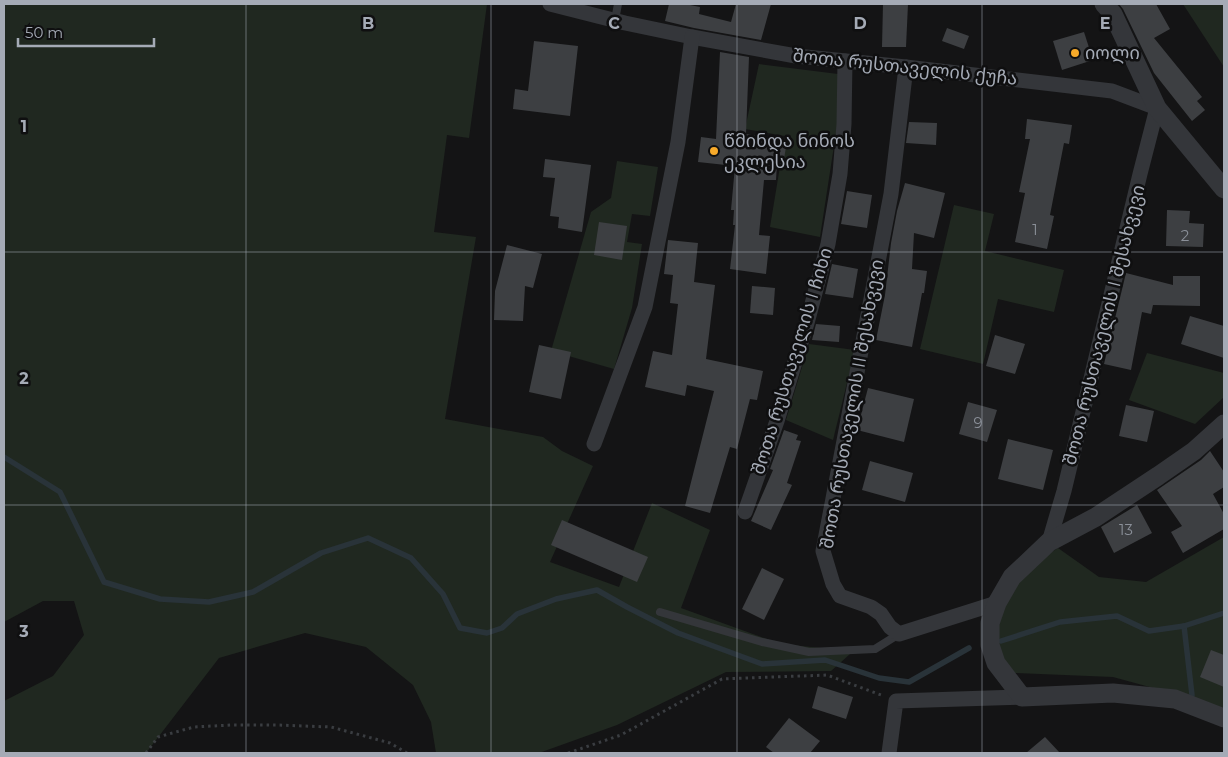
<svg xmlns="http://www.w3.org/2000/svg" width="1228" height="757" font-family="Montserrat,'Noto Sans Georgian',sans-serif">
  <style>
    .green { fill: #202820 }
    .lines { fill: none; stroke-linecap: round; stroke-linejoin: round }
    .stream { stroke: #293339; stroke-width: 5.5 }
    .building { fill: #3d3f42 }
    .path { stroke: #3a3d41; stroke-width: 3; stroke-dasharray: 2.5 4; stroke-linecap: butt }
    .service { stroke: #34363a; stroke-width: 8 }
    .minor { stroke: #34363a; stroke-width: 15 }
    .tertiary { stroke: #34363a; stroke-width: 19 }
    .grid { fill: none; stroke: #a5abb6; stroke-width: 1; stroke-opacity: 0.55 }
    .poi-dot { fill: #f7aa2a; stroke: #0f0f10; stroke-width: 2 }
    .labels { text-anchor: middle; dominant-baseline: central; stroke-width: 5; stroke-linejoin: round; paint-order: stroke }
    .number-label { font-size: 15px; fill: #8b9099 }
    .poi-label { font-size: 18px; fill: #a5abb6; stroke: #0f0f10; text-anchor: start }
    .street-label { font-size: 18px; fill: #a5abb6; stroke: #0f0f10 }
    .grid-label { font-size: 16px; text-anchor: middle; font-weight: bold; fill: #a5abb6; stroke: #0f0f10; stroke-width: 5; stroke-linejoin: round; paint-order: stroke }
  </style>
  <rect width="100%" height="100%" fill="#141415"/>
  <g class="green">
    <path d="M 4,4 L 487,4 L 469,138 L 447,135 L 434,232 L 476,237 L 445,419 L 543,437 L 562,451 L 593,466 L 550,562 L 619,587 L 652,503 L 710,530 L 681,608 L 781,644 L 821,648 L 859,646 L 831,671 L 726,672 L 617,725 L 539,753 L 436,753 L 431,722 L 413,685 L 366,647 L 305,633 L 219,658 L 146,753 L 4,753 L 4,701 L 53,676 L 84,635 L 74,601 L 43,601 L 4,622 Z"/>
    <path d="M 1183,4 L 1224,4 L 1224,67 Z"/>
    <path d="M 759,64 L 838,74 L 839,113 L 820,237 L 770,227 L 785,136 L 745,129 Z"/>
    <path d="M 617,161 L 658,167 L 650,216 L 632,214 L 627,242 L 642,244 L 632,308 L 614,369 L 551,351 L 591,212 L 611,198 Z"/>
    <path d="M 954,205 L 994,214 L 985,251 L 1064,270 L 1054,312 L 998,299 L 983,364 L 920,349 Z"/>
    <path d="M 809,344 L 855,350 L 833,440 L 786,420 Z"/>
    <path d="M 1147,353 L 1224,373 L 1224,397 L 1195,424 L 1129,400 Z"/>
    <path d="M 1224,537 L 1224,711 L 1179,695 L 1113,677 L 1015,673 L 998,657 L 992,629 L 1002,601 L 1035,563 L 1058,548 L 1099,577 L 1146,582 Z"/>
  </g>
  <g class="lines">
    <g class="stream">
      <path d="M 4,457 L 60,492 L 104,582 L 160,599 L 209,602 L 253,592 L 321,553 L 368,538 L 411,558 L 443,594 L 460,628 L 487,633 L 502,628 L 517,614 L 556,599 L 597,590 L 627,607 L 678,633 L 762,664 L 825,660 L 879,678 L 909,682 L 969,648"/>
      <path d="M 1184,626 L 1192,695"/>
      <path d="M 1001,641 L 1060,622 L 1117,616 L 1149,631 L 1184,626 L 1224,613"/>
    </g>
  </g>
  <g class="building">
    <path d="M 669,4 L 685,4 L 700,7 L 699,14 L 731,22 L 736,4 L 771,4 L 761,40 L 694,28 L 665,21 Z"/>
    <path d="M 883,4 L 908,4 L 906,47 L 882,47 Z"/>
    <path d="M 1119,4 L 1156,4 L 1170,29 L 1154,38 L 1202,97 L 1197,101 L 1205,110 L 1192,121 L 1154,73 L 1123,9 Z"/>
    <path d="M 947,28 L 969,36 L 964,49 L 942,41 Z"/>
    <path d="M 1084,32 L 1093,60 L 1062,70 L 1053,41 Z"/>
    <path d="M 534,41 L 578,46 L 570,116 L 513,109 L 515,89 L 528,91 Z"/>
    <path d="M 720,52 L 749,57 L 746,134 L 787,141 L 783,165 L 777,164 L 776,180 L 764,180 L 759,235 L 770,236 L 766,274 L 730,269 L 735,225 L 733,225 L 734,210 L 731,210 L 735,166 L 698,162 L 701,137 L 716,139 Z"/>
    <path d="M 1027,119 L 1072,125 L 1069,144 L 1064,143 L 1050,215 L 1054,216 L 1047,249 L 1015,242 L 1025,193 L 1019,192 L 1030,139 L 1025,139 Z"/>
    <path d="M 909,122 L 937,123 L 936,145 L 906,143 Z"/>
    <path d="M 545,159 L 591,165 L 582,232 L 558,228 L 559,217 L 550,216 L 555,178 L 543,177 Z"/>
    <path d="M 905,183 L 945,193 L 934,238 L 914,233 L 912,269 L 927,271 L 924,293 L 922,293 L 912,347 L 876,340 L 885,295 L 891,243 L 897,211 Z"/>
    <path d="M 847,191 L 872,195 L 867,228 L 841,224 Z"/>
    <path d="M 1167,210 L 1190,211 L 1189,223 L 1204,224 L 1203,247 L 1166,246 Z"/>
    <path d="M 599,222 L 627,226 L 622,260 L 594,255 Z"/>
    <path d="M 668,240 L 698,243 L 694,282 L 715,285 L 706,359 L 763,371 L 757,400 L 750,399 L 737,449 L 730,447 L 710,513 L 685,506 L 714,391 L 687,385 L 685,396 L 645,387 L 653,351 L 672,355 L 678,304 L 670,303 L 673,275 L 664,274 Z"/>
    <path d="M 507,245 L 542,254 L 533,288 L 525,286 L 523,321 L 494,320 L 495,291 Z"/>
    <path d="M 832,264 L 858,269 L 853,298 L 825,294 Z"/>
    <path d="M 1126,273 L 1173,285 L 1173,276 L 1200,276 L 1200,306 L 1153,305 L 1151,314 L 1142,312 L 1131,370 L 1104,364 Z"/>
    <path d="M 752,286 L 775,288 L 773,315 L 750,313 Z"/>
    <path d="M 1190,316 L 1224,326 L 1224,358 L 1181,344 Z"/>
    <path d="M 816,324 L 840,326 L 839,342 L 812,340 Z"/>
    <path d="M 995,335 L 1025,344 L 1015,374 L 986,366 Z"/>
    <path d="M 539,345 L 571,352 L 561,399 L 529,392 Z"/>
    <path d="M 868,388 L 914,399 L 904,442 L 857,430 Z"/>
    <path d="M 968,402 L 997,410 L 987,442 L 959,434 Z"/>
    <path d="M 1126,405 L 1154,411 L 1147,442 L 1119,436 Z"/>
    <path d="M 784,430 L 798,435 L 796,440 L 801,441 L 787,483 L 792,485 L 771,530 L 751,521 L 773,470 L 770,469 Z"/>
    <path d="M 1008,439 L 1053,450 L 1043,490 L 998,479 Z"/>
    <path d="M 1210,451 L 1224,472 L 1224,487 L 1213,494 L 1224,514 L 1224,529 L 1183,553 L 1171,532 L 1182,526 L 1157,490 L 1201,460 Z"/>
    <path d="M 870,461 L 913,473 L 905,502 L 862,490 Z"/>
    <path d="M 1137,505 L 1152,533 L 1114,553 L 1101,527 Z"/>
    <path d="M 562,520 L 648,557 L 637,582 L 551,545 Z"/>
    <path d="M 762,568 L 784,579 L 764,620 L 742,609 Z"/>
    <path d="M 1211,650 L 1224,655 L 1224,687 L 1200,677 Z"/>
    <path d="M 818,686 L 853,697 L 846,719 L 812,708 Z"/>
    <path d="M 789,718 L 820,741 L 810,753 L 774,753 L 766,747 Z"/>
    <path d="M 1045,737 L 1060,753 L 1026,753 Z"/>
  </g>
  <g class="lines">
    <g class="path">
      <path d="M 146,753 L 158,737 L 194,727 L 231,725 L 277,725 L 331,727 L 390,743 L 407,753"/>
      <path d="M 568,753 L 621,735 L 722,679 L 827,675 L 881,695"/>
    </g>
    <g class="service">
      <path d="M 615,20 L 618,4"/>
      <path d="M 660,612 L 762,642 L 809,652 L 875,649 L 899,634"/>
    </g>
    <g class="minor">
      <path d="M 550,4 L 625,23 L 692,37 L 796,56 L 906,67 L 1112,91 L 1157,108 L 1140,174 L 1064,491 L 1049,542"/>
      <path d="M 906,67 L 891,194 L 823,551 L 833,584 L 840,596 L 871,607 L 881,614 L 890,627 L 899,634 L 997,603"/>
      <path d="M 594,444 L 645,307 L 678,142 L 692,37"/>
      <path d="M 745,512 L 777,421 L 807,323 L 828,244 L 840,174 L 844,124 L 845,61"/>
      <path d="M 889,753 L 896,701 L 1022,697"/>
    </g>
    <g class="tertiary">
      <path d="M 1104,4 L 1113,14 L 1157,108 L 1224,189"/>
      <path d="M 1224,424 L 1194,451 L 1158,476 L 1096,517 L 1049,542 L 1012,577 L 997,603 L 990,623 L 990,645 L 996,663 L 1022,697 L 1113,693 L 1175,699 L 1224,718"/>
    </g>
  </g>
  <path class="grid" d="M 246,4 L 246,753M 491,4 L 491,753M 737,4 L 737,753M 982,4 L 982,753M 4,252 L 1224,252M 4,505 L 1224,505"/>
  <g class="poi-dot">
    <circle cx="1075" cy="53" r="5"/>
    <circle cx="714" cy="151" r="5"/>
  </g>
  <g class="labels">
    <g class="number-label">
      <text x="1035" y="229">1</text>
      <text x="1185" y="235">2</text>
      <text x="978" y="422">9</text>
      <text x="1126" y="529">13</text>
    </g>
    <g class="poi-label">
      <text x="1085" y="53">იოლი</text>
      <text x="724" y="141">წმინდა ნინოს<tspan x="724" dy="21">ეკლესია</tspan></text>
    </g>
    <g class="street-label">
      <text transform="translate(905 67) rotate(6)">შოთა რუსთაველის ქუჩა</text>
      <text transform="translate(1104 325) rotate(-76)">შოთა რუსთაველის I შესახვევი</text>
      <text transform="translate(792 361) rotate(-73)">შოთა რუსთაველის I ჩიხი</text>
      <text transform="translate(852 404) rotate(-80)">შოთა რუსთაველის II შესახვევი</text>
    </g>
  </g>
  <g class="grid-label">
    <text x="368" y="29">B</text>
    <text x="614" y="29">C</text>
    <text x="860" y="29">D</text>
    <text x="1105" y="29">E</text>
    <text x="24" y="132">1</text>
    <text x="24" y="384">2</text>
    <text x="24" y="637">3</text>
  </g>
  <rect width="1228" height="757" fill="none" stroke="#a5abb6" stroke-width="10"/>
  <path d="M18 38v8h136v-8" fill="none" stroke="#a5abb6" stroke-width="2.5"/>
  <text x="25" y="38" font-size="15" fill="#a5abb6" stroke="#0f0f10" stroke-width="4" paint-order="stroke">50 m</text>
</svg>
